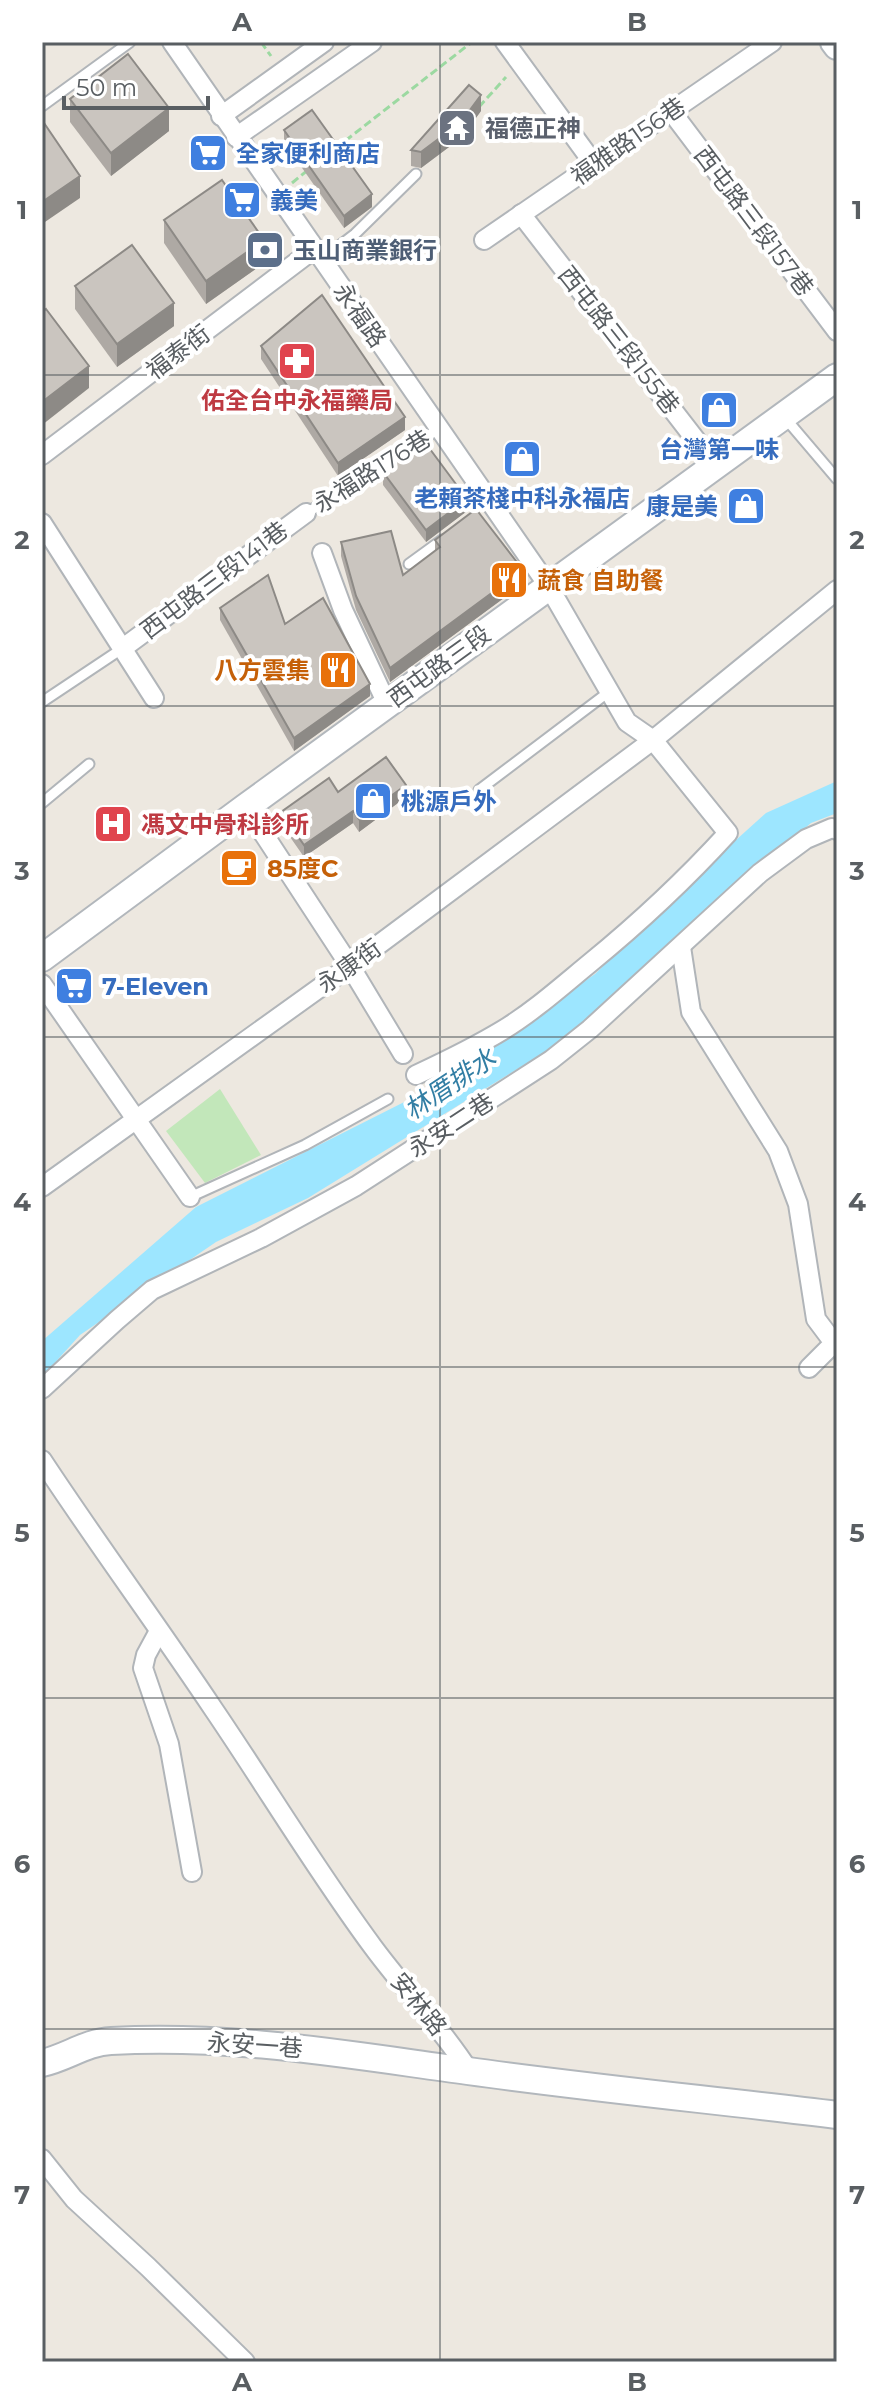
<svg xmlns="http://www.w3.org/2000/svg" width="879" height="2404" font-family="Montserrat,'Noto Sans TC',sans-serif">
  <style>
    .green { fill: #c2e7ba }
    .water { fill: #9de6ff }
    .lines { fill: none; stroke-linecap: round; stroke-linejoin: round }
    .lane-casing { stroke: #b1b5b9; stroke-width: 13 }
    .street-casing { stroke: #b1b5b9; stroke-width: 22 }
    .secondary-casing { stroke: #b2b7bc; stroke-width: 30 }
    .path { stroke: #9cd9a1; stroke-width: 3; stroke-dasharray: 8 4; stroke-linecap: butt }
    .lane { stroke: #fff; stroke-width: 9 }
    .street { stroke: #fff; stroke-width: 18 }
    .secondary { stroke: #fff; stroke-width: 26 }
    .wall { fill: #aea9a4 }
    .shaded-wall { fill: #8d8a86 }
    .building { fill: #cac5bf; stroke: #8d8a86; stroke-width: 2 }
    .grid { fill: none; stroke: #595e62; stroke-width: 2; stroke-opacity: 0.55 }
    .labels { text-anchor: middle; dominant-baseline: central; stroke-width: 8; stroke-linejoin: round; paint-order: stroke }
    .worship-label { font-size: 24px; font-weight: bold; fill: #5b616d; stroke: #fff; text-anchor: start }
    .street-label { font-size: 24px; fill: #595e62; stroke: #fff }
    .shop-label { font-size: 24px; font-weight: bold; fill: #366cbe; stroke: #fff; text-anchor: start }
    .service-label { font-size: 24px; font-weight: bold; fill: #4e5e75; stroke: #fff; text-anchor: start }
    .health-label { font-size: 24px; font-weight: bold; fill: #be3a42; stroke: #fff }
    .food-label { font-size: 24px; font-weight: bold; fill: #c56008; stroke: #fff; text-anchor: start }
    .water-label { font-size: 26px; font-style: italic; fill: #327ea4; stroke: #fff }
    .neatline { fill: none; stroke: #595e62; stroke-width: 3 }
    .grid-label { font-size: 26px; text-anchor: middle; font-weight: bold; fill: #595e62 }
  </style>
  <rect width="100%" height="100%" fill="#ede8e0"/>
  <path class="green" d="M 220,1089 L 261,1155 L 205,1183 L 166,1131 Z"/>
  <path class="water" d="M 837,781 L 837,813 L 811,823 L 686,930 L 574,1034 L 308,1198 L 216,1242 L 80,1335 L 42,1377 L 42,1341 L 196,1207 L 430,1089 L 595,974 L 685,886 L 766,813 Z"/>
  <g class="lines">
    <defs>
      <g id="lane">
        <path d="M 42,106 L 130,42"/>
        <path d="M 321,260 L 355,234 L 416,174"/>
        <path d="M 786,419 L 837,479"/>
        <path d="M 306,513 L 381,470 L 439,428"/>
        <path d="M 409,564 L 442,540"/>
        <path d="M 42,702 L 123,648"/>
        <path d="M 479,790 L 610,691"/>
        <path d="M 42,803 L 89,764"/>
        <path d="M 190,1197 L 305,1145 L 388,1099"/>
      </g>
      <g id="street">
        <path d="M 172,42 L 549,587 L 627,722 L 653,740 L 728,833 C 685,880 639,923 590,963 C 562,986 534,1011 503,1030 C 475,1047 446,1061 416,1075"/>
        <path d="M 505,42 L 594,164"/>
        <path d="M 671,111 L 837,331"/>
        <path d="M 221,116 L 324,42"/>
        <path d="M 236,137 L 372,42"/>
        <path d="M 521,214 L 716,466"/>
        <path d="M 484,240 L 772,42"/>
        <path d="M 42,455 L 314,249"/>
        <path d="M 42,523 L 154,698"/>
        <path d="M 322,553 L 343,610 L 387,704"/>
        <path d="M 123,648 L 306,513"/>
        <path d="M 246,807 L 350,966 L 403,1054"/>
        <path d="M 681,947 L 691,1012 L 778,1151 L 798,1204 L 816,1319 L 834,1343 L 809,1368"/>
        <path d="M 42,984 L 190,1197"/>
        <path d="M 42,1187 L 350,966 L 653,740 L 837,590"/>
        <path d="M 42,1389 L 117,1320 L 152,1290 L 261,1238 L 356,1186 L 551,1060 L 590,1029 L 760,873 L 806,839 L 832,828 L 837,830"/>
        <path d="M 42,1460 C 98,1545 158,1626 214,1710 C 267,1788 316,1870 373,1947 C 404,1989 441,2027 469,2071"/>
        <path d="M 159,1631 L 146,1655 L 143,1668 L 169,1744 L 192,1872"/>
        <path d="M 42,2159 L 74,2199 L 148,2267 L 245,2362"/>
      </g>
      <g id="secondary">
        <path d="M 834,42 L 837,46"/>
        <path d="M 42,958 L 246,807 L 837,377"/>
        <path d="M 42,2063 C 66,2058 86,2042 111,2041 C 232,2034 349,2055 468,2071 C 591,2088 714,2100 837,2115"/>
      </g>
    </defs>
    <use href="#lane" class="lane-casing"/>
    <use href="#street" class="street-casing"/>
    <use href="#secondary" class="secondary-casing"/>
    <g class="path">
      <path d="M 261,42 L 271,56"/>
      <path d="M 479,107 L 506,77"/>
      <path d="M 336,148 L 472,42"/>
      <path d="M 292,183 L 308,170"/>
    </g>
    <use href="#lane" class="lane"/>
    <use href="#street" class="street"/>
    <use href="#secondary" class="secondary"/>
  </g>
  <g class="wall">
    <path d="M 70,99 L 169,131 L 111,176 L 70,122 Z"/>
    <path d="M 481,111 L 461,138 L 421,168 L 411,166 L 411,150 Z"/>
    <path d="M 284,130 L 372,207 L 344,228 L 284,142 Z"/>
    <path d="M 164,220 L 264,263 L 206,304 L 164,243 Z"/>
    <path d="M 75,286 L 174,326 L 117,367 L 75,309 Z"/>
    <path d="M 261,346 L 405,430 L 338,476 L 261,359 Z"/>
    <path d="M 383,472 L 467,511 L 426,542 L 383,485 Z"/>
    <path d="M 435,540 L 523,584 L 390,682 L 356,610 L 341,556 L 341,542 L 403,575 L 435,551 Z"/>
    <path d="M 220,608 L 370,696 L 294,751 L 220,620 Z"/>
    <path d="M 338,792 L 406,797 L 359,832 L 353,823 L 304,857 L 281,824 L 281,812 Z"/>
  </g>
  <g class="shaded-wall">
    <path d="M 481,95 L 481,111 L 461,138 L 421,168 L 421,152 Z"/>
    <path d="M 169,108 L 169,131 L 111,176 L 111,153 Z"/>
    <path d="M 80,176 L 80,198 L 42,224 L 42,202 Z"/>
    <path d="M 372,194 L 372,207 L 344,228 L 344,216 Z"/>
    <path d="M 264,240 L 264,263 L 206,304 L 206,281 Z"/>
    <path d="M 174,303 L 174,326 L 117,367 L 117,344 Z"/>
    <path d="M 89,366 L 89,388 L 42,425 L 42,402 Z"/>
    <path d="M 405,417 L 405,430 L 338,476 L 338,463 Z"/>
    <path d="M 467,499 L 467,511 L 426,542 L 426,530 Z"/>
    <path d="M 523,570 L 523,584 L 390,682 L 390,668 Z"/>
    <path d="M 370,684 L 370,696 L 294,751 L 294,738 Z"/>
    <path d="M 406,785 L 406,797 L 359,832 L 359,819 Z"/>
    <path d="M 353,811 L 353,823 L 304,857 L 304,845 Z"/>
  </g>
  <g class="building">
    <path d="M 128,54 L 169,108 L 111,153 L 70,99 Z"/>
    <path d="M 469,85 L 481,95 L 461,122 L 421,152 L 411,150 Z"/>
    <path d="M 312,110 L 372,194 L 344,216 L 284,130 Z"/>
    <path d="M 42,120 L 80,176 L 42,202 Z"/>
    <path d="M 222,180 L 264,240 L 206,281 L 164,220 Z"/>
    <path d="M 132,245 L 174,303 L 117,344 L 75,286 Z"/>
    <path d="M 322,295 L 405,417 L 338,463 L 261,346 Z"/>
    <path d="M 46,309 L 89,366 L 42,402 L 42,312 Z"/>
    <path d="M 424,441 L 467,499 L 426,530 L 383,472 Z"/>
    <path d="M 476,509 L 523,570 L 390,668 L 356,596 L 341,542 L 391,531 L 403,575 L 440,547 L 435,540 Z"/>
    <path d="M 268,575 L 285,624 L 323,598 L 370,684 L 294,738 L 220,608 Z"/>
    <path d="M 386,757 L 406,785 L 359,819 L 353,811 L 304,845 L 281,812 L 329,778 L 338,792 Z"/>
  </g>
  <path class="grid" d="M 440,42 L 440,2362M 42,375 L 837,375M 42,706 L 837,706M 42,1037 L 837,1037M 42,1367 L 837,1367M 42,1698 L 837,1698M 42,2029 L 837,2029"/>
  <defs>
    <symbol id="temple-square" viewBox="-11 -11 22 22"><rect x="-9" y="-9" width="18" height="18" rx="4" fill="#6b7280" stroke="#fff"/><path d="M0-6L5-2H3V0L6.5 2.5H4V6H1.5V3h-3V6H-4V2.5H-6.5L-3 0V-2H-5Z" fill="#fff"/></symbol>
    <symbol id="supermarket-square" viewBox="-11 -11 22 22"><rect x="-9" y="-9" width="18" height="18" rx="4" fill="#3f7fe0" stroke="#fff"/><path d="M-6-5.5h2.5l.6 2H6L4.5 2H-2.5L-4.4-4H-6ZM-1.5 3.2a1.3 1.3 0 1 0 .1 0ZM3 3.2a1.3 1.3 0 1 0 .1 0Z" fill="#fff"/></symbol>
    <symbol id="bank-square" viewBox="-11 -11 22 22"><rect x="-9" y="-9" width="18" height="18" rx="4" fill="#5c6f8a" stroke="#fff"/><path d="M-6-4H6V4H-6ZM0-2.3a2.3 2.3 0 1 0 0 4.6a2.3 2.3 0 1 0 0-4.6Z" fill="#fff"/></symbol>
    <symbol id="pharmacy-square" viewBox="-11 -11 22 22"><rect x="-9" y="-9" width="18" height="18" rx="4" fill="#e0444e" stroke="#fff"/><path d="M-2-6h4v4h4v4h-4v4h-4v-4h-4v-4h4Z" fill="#fff"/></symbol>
    <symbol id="shop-square" viewBox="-11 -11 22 22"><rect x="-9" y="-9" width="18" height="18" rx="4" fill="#3f7fe0" stroke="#fff"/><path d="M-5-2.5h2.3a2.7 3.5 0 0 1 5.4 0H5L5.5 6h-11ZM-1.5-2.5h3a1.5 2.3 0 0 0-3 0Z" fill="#fff"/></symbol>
    <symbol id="restaurant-square" viewBox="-11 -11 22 22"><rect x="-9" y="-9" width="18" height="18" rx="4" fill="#e8710a" stroke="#fff"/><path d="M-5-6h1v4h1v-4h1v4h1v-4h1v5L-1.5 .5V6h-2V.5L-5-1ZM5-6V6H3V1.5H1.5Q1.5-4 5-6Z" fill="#fff"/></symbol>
    <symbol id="hospital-square" viewBox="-11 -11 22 22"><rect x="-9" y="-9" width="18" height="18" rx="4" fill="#e0444e" stroke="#fff"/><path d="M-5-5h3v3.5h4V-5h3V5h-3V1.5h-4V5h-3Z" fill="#fff"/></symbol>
    <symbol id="cafe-square" viewBox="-11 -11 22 22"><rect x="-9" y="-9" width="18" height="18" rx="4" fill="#e8710a" stroke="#fff"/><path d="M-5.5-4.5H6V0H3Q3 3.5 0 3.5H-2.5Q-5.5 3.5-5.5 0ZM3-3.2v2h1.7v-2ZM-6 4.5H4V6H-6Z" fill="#fff"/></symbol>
  </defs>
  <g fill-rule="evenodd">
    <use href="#temple-square" x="435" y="106" width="44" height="44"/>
    <use href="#supermarket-square" x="186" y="131" width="44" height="44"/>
    <use href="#supermarket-square" x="220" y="178" width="44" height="44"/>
    <use href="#bank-square" x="243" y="228" width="44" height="44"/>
    <use href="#pharmacy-square" x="275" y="339" width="44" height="44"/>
    <use href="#shop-square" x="697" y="388" width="44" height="44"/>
    <use href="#shop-square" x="500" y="437" width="44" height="44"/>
    <use href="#shop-square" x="724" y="484" width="44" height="44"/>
    <use href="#restaurant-square" x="487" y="558" width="44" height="44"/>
    <use href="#restaurant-square" x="316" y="648" width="44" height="44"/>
    <use href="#shop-square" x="351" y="779" width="44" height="44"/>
    <use href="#hospital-square" x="91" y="802" width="44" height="44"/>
    <use href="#cafe-square" x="217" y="846" width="44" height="44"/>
    <use href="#supermarket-square" x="52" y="964" width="44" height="44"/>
  </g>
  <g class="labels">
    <g class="worship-label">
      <text x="485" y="128">福德正神</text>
    </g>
    <g class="street-label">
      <text transform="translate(628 141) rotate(-35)">福雅路156巷</text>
      <text transform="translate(754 221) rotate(53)">西屯路三段157巷</text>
      <text transform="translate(360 315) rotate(55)">永福路</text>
      <text transform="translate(619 340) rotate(52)">西屯路三段155巷</text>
      <text transform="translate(178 352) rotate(-37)">福泰街</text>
      <text transform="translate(372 471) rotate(-32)">永福路176巷</text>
      <text transform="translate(214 580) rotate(-37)">西屯路三段141巷</text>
      <text transform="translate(439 666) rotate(-36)">西屯路三段</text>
      <text transform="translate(349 966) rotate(-36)">永康街</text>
      <text transform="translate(451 1125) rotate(-33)">永安二巷</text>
      <text transform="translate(419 2004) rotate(51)">安林路</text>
      <text transform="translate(255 2045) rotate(4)">永安一巷</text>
    </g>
    <g class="shop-label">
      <text x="236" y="153">全家便利商店</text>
      <text x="270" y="200">義美</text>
      <text x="719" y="449" text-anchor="middle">台灣第一味</text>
      <text x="522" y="498" text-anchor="middle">老賴茶棧中科永福店</text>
      <text x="718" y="506" text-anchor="end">康是美</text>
      <text x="401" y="801">桃源戶外</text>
      <text x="102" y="986">7-Eleven</text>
    </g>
    <g class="service-label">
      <text x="293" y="250">玉山商業銀行</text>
    </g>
    <g class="health-label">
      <text x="297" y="400">佑全台中永福藥局</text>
      <text x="141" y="824" text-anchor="start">馮文中骨科診所</text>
    </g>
    <g class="food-label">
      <text x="537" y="580">蔬食 自助餐</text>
      <text x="310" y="670" text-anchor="end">八方雲集</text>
      <text x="267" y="868">85度C</text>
    </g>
    <g class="water-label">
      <text transform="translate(450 1084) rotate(-34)">林厝排水</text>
    </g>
  </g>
  <rect width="879" height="2404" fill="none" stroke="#ffffff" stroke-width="88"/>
  <path d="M64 96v12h144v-12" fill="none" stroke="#595e62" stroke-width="4"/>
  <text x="76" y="96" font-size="24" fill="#595e62" stroke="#ffffff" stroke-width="6" paint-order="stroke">50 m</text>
  <rect x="44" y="44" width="791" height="2316" class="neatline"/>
  <g class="grid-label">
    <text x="242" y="31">A</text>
    <text x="637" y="31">B</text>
    <text x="22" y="219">1</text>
    <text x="857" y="219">1</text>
    <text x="22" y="549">2</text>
    <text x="857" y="549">2</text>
    <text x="22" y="880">3</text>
    <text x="857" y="880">3</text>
    <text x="22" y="1211">4</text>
    <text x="857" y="1211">4</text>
    <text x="22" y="1542">5</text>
    <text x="857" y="1542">5</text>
    <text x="22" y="1873">6</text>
    <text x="857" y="1873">6</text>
    <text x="22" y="2204">7</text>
    <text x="857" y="2204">7</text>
    <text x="242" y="2391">A</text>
    <text x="637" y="2391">B</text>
  </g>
</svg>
